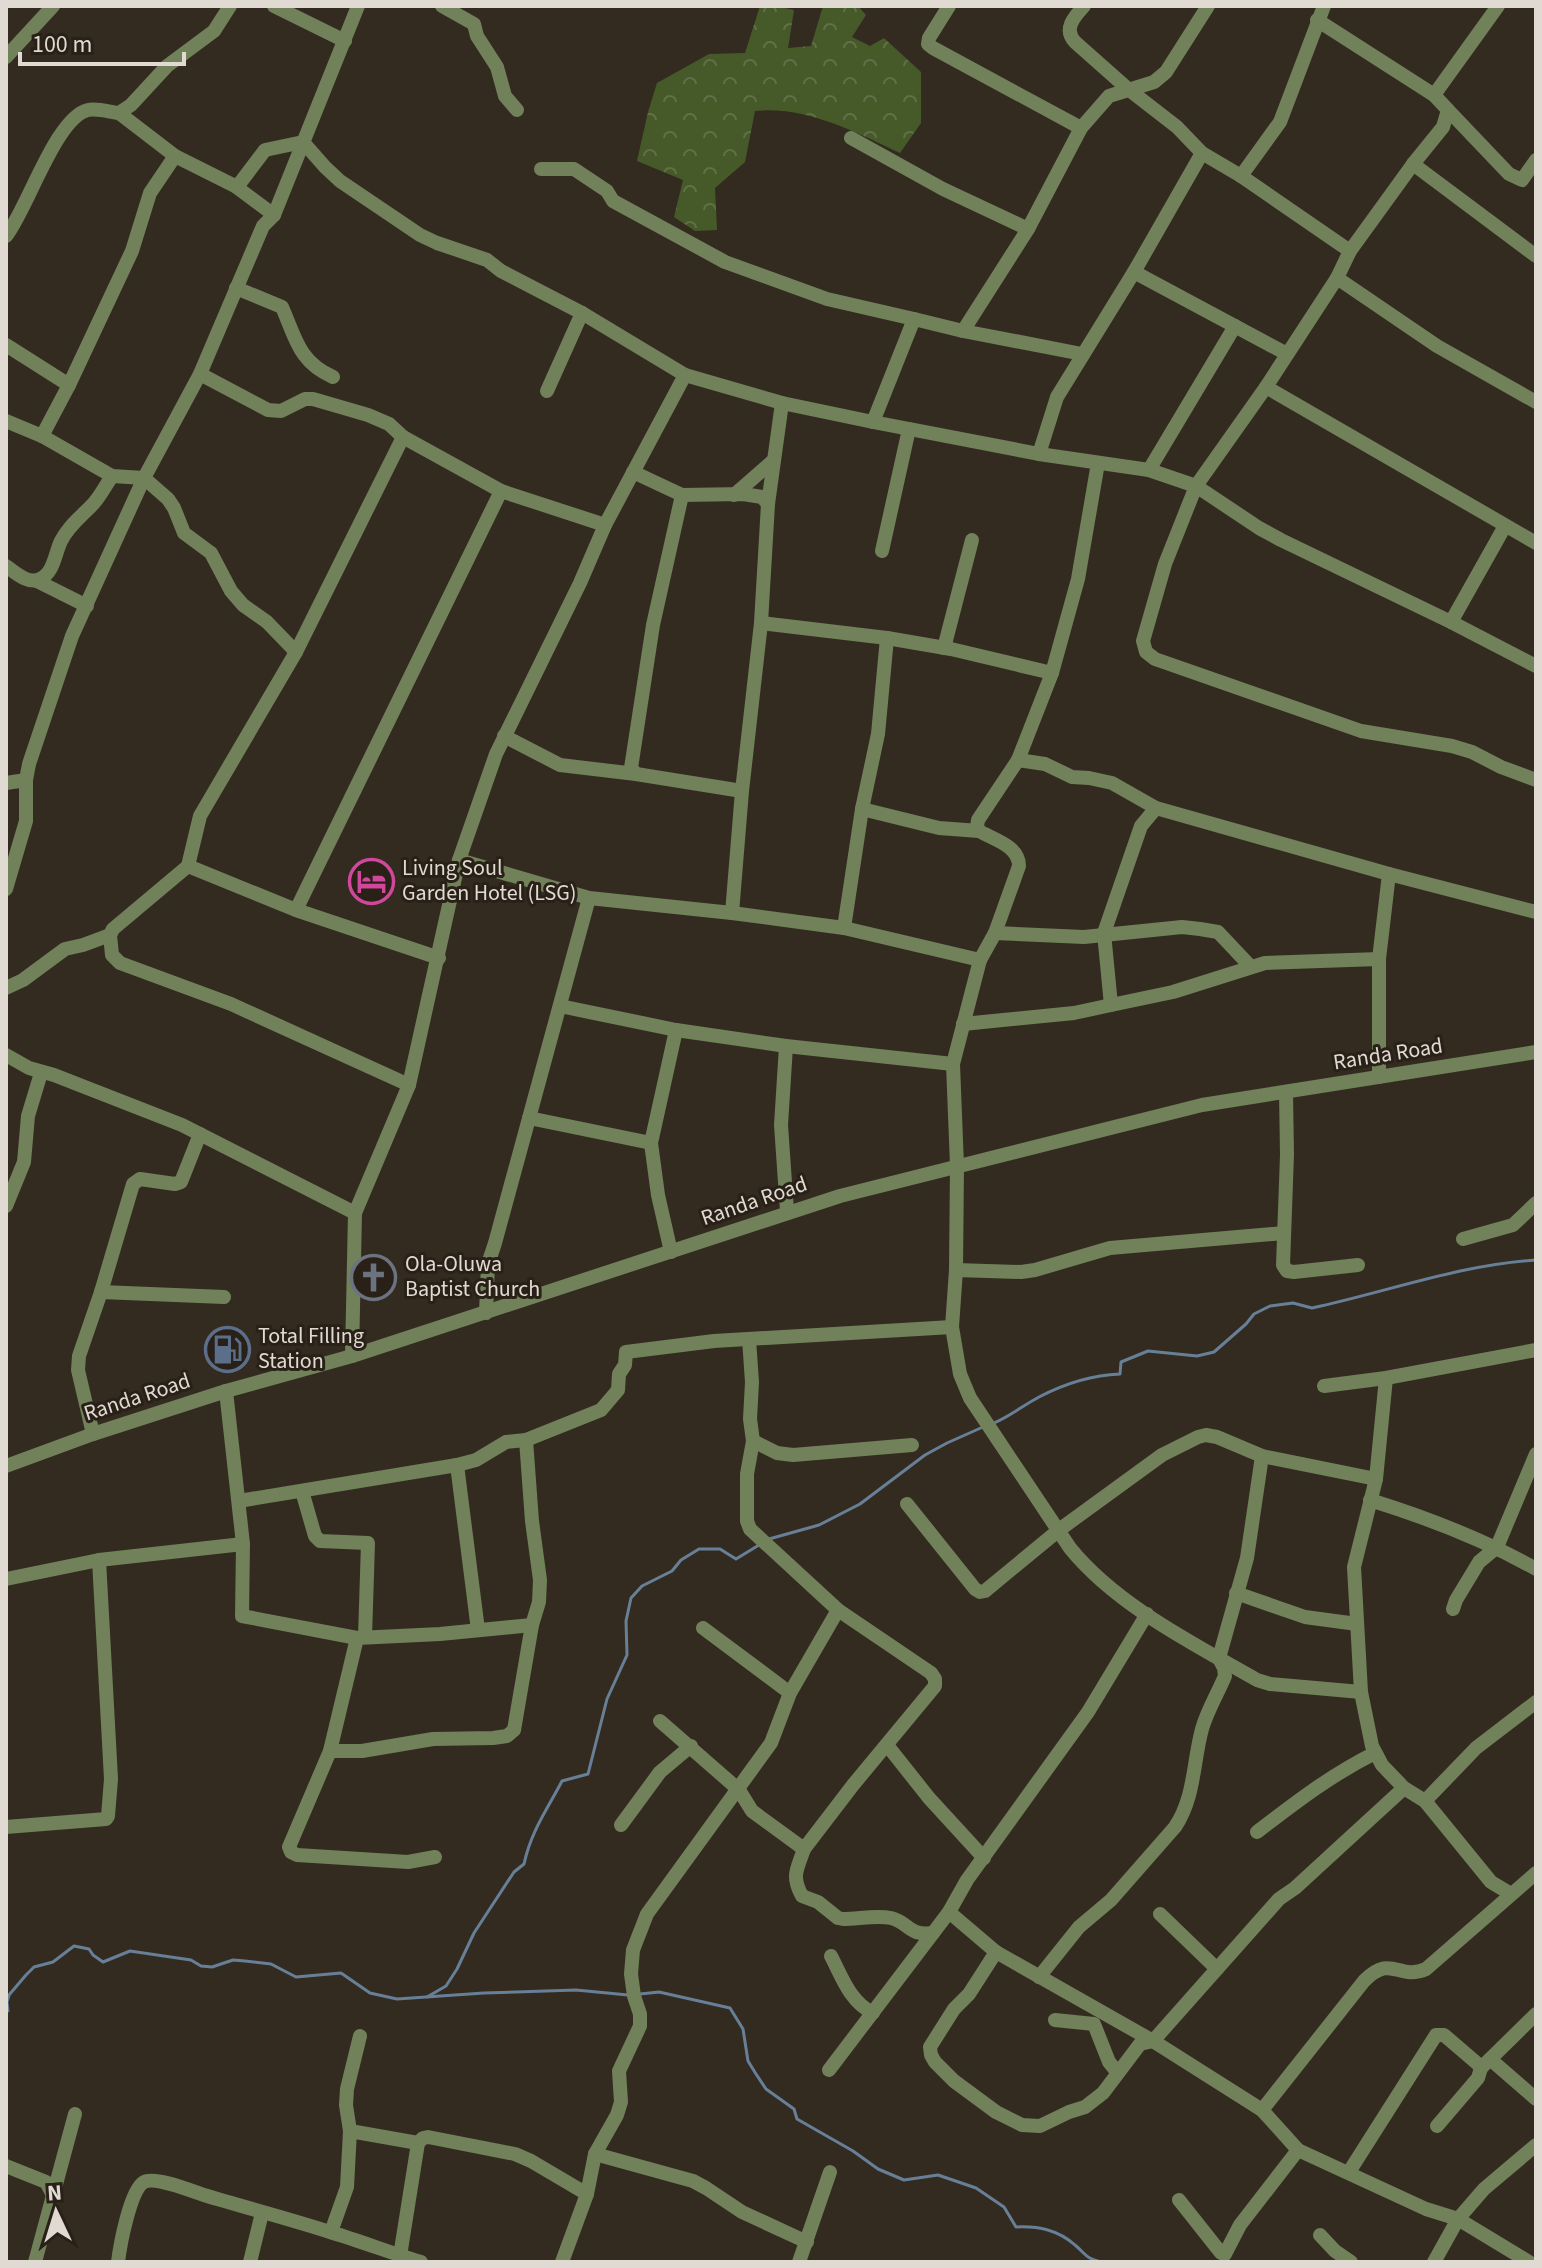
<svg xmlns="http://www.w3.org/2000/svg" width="1542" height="2268" font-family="'Source Sans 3',sans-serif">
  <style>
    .forest { fill: url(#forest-crowns) }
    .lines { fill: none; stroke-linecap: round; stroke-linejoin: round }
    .stream { stroke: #687f98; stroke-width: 3 }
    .minor { stroke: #71815a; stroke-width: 14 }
    .labels { text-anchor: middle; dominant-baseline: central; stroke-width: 6; stroke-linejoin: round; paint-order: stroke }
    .poi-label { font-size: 22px; fill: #e0dad3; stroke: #292117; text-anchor: start }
    .street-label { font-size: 22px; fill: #e0dad3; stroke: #292117 }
  </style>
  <defs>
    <pattern id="forest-crowns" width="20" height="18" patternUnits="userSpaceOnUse" patternTransform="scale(2)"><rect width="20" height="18" fill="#465929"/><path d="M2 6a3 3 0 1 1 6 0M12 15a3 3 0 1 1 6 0" fill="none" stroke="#607047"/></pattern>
  </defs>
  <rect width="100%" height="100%" fill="#332b20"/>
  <path class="forest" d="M 760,6 L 776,6 L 794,10 L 788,48 L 811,46 L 823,6 L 858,6 L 866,15 L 852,37 L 870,46 L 884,38 L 921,72 L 921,123 L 900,153 C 854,132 807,106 755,111 L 745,162 L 715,188 L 717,230 L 695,231 L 674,217 L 683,180 L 637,161 L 648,112 L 657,83 L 709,54 L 745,53 Z"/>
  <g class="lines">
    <g class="stream">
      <path d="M 994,1423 C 1010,1416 1024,1405 1039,1397 C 1064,1384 1093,1375 1120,1374 L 1121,1362 L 1148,1351 L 1197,1356 L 1214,1352 L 1246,1324 L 1254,1314 L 1270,1306 L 1293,1303 L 1312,1308 C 1387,1292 1458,1265 1536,1260"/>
      <path d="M 769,1539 L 819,1525 L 860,1504 L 925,1455 L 947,1443 L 983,1427"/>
      <path d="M 640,1994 L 659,1992 L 730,2008 L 743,2029 L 748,2061 L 756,2074 L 766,2089 L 794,2109 L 797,2119 L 853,2151 L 878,2169 L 904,2180 L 938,2175 L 976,2188 L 1004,2207 L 1016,2227 C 1039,2226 1058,2230 1075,2245 C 1087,2255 1085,2258 1101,2262"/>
      <path d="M 427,1997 L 446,1986 L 457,1969 L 474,1933 L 514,1872 L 524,1864 C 531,1831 547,1810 562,1781 L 588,1774 L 607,1699 L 627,1655 L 626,1621 L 631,1598 L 642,1586 L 672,1571 L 681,1560 L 699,1549 L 720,1549 L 736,1559 L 759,1545"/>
      <path d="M 6,2012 L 8,2011 L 7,2002 L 9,1995 L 26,1975 L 34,1967 L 53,1962 L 74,1946 L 89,1949 L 93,1955 L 103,1962 L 130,1951 L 191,1960 L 201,1966 L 212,1967 L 233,1960 L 245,1961 L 271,1964 L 296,1977 L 341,1973 L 370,1993 L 397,1999 L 484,1993 L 576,1990 L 628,1995"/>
    </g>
    <g class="minor">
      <path d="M 274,6 L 345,41"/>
      <path d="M 442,6 L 474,24 L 477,36 L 497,67 L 505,96 L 517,110"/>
      <path d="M 949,6 L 929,38 L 928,44 L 933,48 L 1081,128"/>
      <path d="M 1084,6 C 1074,17 1063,29 1075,42 L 1128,89 L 1177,127 L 1202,153 L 1241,176 L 1350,251"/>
      <path d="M 1208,6 L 1166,72 L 1154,82 L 1109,96 L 1081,128 L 1028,229 L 963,331 L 914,319 L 873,422 L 782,403 L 768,504 L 761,623 L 742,791 L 732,913 L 844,928 L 980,960 L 953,1064 L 957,1166 L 956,1270 L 952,1327 L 960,1374 L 970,1398 L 1070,1548 C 1116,1605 1194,1644 1257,1680 L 1270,1684 L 1361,1692"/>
      <path d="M 1498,6 L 1434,95 L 1448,110 L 1443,127 L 1413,164 L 1350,251 L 1337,278 L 1266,387 L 1196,486 L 1165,564 L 1143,641 L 1146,652 L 1155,659 L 1361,731 L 1452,746 L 1472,752 L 1501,767 L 1536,780"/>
      <path d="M 1317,20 L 1434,95"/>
      <path d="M 6,57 L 53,6"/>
      <path d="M 1448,110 L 1509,174 L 1522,180 L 1536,160"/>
      <path d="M 119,113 L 175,156 L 235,186 L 240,183 L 265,150 L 303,142 L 325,167 L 340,181 L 420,235 L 437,243 L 487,260 L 501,271 L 582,313 L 685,375 L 782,403"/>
      <path d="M 851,138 L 943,189 L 1028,229"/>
      <path d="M 1413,164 L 1536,256"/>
      <path d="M 541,169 L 574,169 L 607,191 L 613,201 L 725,262 L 827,299 L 914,319"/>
      <path d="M 1241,176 L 1280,122 L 1324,6"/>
      <path d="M 235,186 L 274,215"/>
      <path d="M 6,236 C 27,210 56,117 88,110 C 97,108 110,112 119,113 L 131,105 L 167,66 L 214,31 L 230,6"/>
      <path d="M 1134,272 L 1287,354"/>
      <path d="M 1337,278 L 1437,346 L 1536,402"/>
      <path d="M 236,288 L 282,307 C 296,339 299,362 333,377"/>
      <path d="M 963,331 L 1082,354"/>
      <path d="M 6,345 L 69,385"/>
      <path d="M 200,374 L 268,410 L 281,411 L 305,399 L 313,399 L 368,415 L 389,424 L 403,437"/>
      <path d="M 1266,387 L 1536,543"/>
      <path d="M 547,391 L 582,313"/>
      <path d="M 6,421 L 42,436 L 112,476 L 144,478 L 168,499 L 174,508 L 184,533 L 211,553 L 231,591 L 243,605 L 267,622 L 296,652"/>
      <path d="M 873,422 L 1039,454 L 1149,470 L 1196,486 L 1259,528 L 1281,540 L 1451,622 L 1536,666"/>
      <path d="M 42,436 L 69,385 L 132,251 L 150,193 L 175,156"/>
      <path d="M 1039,454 L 1057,397 L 1134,272 L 1202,153"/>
      <path d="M 1149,470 L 1235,326"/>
      <path d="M 633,472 L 682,495 L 653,625 L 631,768 L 636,774 L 742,791"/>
      <path d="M 682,495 L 743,494 L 762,497 L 768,504"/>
      <path d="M 734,495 L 774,460"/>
      <path d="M 882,551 L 909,429"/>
      <path d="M 6,566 C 15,572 28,585 40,579 C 54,573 55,553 61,541 C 69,525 82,516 94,503 C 101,495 106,485 112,476"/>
      <path d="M 37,581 L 87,606"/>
      <path d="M 1451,622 L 1505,526"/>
      <path d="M 761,623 L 887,638 L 951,649 L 1052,673"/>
      <path d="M 944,648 L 972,540"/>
      <path d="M 504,736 L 560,765 L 636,774"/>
      <path d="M 1018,760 L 1045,764 L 1072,777 L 1089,778 L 1112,783 L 1156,808 L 1389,874 L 1536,912"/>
      <path d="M 6,783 L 26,780"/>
      <path d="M 862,809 L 939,828 L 979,831"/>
      <path d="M 459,860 L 589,898 L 732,913"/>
      <path d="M 188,866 L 296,910 L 439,958"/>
      <path d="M 6,889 L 26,821 L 26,780 L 29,764 L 72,636 L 144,478 L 200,374 L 263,226 L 274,215 L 358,6"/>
      <path d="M 296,910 L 501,491"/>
      <path d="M 844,928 L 862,809 L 878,734 L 887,638"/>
      <path d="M 995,933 L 1019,866 C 1019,846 995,840 979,831 L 977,827 L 978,820 L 1018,760 L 1052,673 L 1078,579 L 1098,463"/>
      <path d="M 980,960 L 995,933 L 1084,937 L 1182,927 L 1200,929 L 1218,932 L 1251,967"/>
      <path d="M 6,988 L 23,980 L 65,949 L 83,945 L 110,935"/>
      <path d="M 1111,1005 L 1104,933 L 1141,826 L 1156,808"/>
      <path d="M 560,1006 L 676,1030 L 786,1046 L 953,1064"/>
      <path d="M 963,1024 L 1074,1013 L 1111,1005 L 1173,992 L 1265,963 L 1379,959"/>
      <path d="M 786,1046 L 781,1125 L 787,1211"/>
      <path d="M 6,1055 L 29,1068 L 54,1075 L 182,1125 L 355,1213"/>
      <path d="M 1379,1077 L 1379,959 L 1389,874"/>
      <path d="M 409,1085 L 231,1004 L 120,963 L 112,955 L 110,935 L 113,929 L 188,866 L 200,816 L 296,652 L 403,437 L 501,491 L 605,525"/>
      <path d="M 1286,1092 L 1287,1155 L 1283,1265 L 1287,1271 L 1294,1272 L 1358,1265"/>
      <path d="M 529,1118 L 651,1143"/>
      <path d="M 6,1206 L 24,1162 L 28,1116 L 41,1073"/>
      <path d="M 1463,1239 L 1513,1225 L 1536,1203"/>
      <path d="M 671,1252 L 658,1195 L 651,1143 L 676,1030"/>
      <path d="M 956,1270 L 1021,1272 L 1035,1270 L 1110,1248 L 1284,1233"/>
      <path d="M 101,1292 L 224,1297"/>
      <path d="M 486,1313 L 488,1264 L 495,1243 L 589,898"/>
      <path d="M 352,1356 L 355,1213 L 409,1085 L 459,860 L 496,754 L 580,583 L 605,525 L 685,375"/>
      <path d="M 1386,1378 L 1376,1479 L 1354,1567 L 1361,1692 L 1372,1746 L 1382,1765 L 1404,1788 L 1425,1801 L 1491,1882 L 1511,1894"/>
      <path d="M 1324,1386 L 1386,1378 L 1536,1350"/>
      <path d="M 226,1391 L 243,1544 L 242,1616 L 357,1638 L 440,1634 L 532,1625"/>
      <path d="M 93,1434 L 78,1370 L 79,1356 L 101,1292 L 133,1184 L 140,1179 L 175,1184 L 181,1182 L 200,1134"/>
      <path d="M 526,1440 L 601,1410 L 618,1390 L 619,1374 L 625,1365 L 626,1352 L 714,1341 L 952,1327"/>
      <path d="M 753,1441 L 777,1453 L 793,1455 L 912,1445"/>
      <path d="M 457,1465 L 478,1630"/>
      <path d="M 6,1466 L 93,1434 L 226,1391 L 352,1356 L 840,1196 L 1202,1105 L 1536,1052"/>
      <path d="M 302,1491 L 315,1536 L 320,1541 L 368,1543 L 365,1637"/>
      <path d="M 1370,1500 C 1428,1518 1483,1539 1536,1569"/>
      <path d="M 239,1501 L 457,1465 L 476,1460 L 506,1442 L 526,1440 L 532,1521 L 540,1580 L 539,1602 L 532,1625 L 514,1730 L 507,1736 L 493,1738 L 433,1739 L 362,1751 L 330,1751"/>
      <path d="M 907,1504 L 975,1589 L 980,1592 L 985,1591 L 1059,1530 L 1162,1455 L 1198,1437 L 1206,1435 L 1217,1437 L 1262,1456 L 1376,1479"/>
      <path d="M 6,1579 L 99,1560 L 243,1544"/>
      <path d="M 1236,1593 L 1305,1617 L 1357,1624"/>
      <path d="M 1453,1609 L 1456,1600 L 1479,1562 L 1497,1547 L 1536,1454"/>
      <path d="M 703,1628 L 790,1693"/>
      <path d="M 357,1638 L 330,1751 L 289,1847 L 291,1852 L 297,1855 L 408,1862 L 435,1857"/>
      <path d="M 660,1721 L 739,1790 L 752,1811 L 804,1849 L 853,1785 L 935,1686 L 935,1679 L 931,1673 L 838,1610 L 750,1529 L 747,1521 L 747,1474 L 753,1441 L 750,1419 L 752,1382 L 749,1339"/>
      <path d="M 887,1745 L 929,1798 L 984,1858"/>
      <path d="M 1425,1801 L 1476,1748 L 1536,1702"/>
      <path d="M 621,1825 L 660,1772 L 691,1746"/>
      <path d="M 6,1827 L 106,1819 L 108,1816 L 111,1779 L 99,1560"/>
      <path d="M 1257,1832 C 1296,1802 1331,1775 1375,1753"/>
      <path d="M 804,1849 C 797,1870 791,1875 802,1896 L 818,1902 L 838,1918 L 843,1919 C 858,1919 876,1915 891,1918 C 910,1923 908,1936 933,1933"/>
      <path d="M 949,1912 L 996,1952 L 1153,2041 L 1262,2110 L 1298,2150 L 1426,2209 L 1458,2219 L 1529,2262"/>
      <path d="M 1160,1914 L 1217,1969"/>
      <path d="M 996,1952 L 969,1994 L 954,2009 L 930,2047 L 931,2055 L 935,2062 L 954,2081 L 996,2112 L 1022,2125 L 1040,2126 L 1069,2112 L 1085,2107 L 1103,2093 L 1140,2044 L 1153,2041 L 1279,1899 L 1295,1888 L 1404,1788"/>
      <path d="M 831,1956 C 842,1977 850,2002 873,2013"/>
      <path d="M 1039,1977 L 1079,1927 L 1111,1900 L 1175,1827 C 1195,1797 1193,1762 1202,1729 C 1207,1711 1218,1693 1225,1676 L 1224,1668 L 1219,1658 L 1247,1558 L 1262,1456"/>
      <path d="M 1055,2020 L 1094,2024 L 1109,2062 L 1118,2073"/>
      <path d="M 1490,2059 L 1536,2099"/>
      <path d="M 829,2070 L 949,1912 L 967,1880 L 1088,1712 L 1147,1614"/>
      <path d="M 1262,2110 L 1364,1981 C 1392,1953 1398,1981 1426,1969 L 1536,1873"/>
      <path d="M 1437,2126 L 1478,2078 L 1481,2068"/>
      <path d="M 350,2131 L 418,2143"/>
      <path d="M 595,2154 L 693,2181 L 706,2188 L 742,2212 L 807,2242"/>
      <path d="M 6,2166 L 46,2182 L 53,2195"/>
      <path d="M 1349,2172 L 1436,2035 L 1444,2035 L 1479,2065 L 1481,2068 L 1536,2014"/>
      <path d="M 1179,2200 L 1221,2253 L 1225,2254 L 1240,2225 L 1298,2150"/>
      <path d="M 331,2232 L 347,2187 L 350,2131 L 346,2105 L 347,2089 L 360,2036"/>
      <path d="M 1320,2235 L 1335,2251 L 1351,2262"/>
      <path d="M 400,2256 L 418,2143 L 423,2138 L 428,2137 L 515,2154 L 531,2161 L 587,2194"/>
      <path d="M 35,2262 L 75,2114"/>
      <path d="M 118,2262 C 120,2246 130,2190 144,2182 C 155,2176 192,2191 204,2195 C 247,2208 290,2219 333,2233 C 363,2242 391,2253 421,2262"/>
      <path d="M 250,2262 L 262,2213"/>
      <path d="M 562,2262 L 587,2194 L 595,2154 L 617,2115 L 621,2102 L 619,2071 L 640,2026 L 640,2014 L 634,1996 L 631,1974 L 633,1950 L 647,1914 L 771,1743 L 790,1693 L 838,1610"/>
      <path d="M 799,2262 L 830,2172"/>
      <path d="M 1434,2262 L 1458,2219 L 1484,2189 L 1536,2145"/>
    </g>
  </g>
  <defs>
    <symbol id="hotel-ring" viewBox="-11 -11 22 22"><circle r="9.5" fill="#292117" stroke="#d1479c" stroke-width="1.5"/><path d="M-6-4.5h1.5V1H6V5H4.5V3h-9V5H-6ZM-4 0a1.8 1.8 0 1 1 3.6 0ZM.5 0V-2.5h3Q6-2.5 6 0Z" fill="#d1479c"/></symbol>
    <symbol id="church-ring" viewBox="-11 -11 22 22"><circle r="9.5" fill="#292117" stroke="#6b7280" stroke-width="1.5"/><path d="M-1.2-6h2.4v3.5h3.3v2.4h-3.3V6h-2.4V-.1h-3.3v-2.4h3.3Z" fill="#6b7280"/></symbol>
    <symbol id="fuel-ring" viewBox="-11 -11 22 22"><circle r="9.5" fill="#292117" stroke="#5c6f8a" stroke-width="1.5"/><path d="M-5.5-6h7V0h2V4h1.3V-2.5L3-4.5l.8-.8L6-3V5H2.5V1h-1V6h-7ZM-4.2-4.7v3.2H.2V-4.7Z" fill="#5c6f8a"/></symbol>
  </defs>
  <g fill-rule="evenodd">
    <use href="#hotel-ring" x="346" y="856" width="51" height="51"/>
    <use href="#church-ring" x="348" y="1252" width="51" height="51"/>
    <use href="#fuel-ring" x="202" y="1324" width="51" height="51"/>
  </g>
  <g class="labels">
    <g class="poi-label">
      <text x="402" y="868">Living Soul<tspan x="402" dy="25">Garden Hotel (LSG)</tspan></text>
      <text x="405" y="1264">Ola-Oluwa<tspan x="405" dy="25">Baptist Church</tspan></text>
      <text x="258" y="1336">Total Filling<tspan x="258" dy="25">Station</tspan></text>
    </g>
    <g class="street-label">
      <text transform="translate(1388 1054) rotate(-9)">Randa Road</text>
      <text transform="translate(754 1201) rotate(-19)">Randa Road</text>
      <text transform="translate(137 1397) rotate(-18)">Randa Road</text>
    </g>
  </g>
  <rect width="1542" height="2268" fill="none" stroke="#e0dad3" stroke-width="16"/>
  <g transform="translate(56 2212) rotate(356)" stroke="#292117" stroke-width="6" paint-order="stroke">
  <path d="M0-6L14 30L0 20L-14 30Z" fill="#e0dad3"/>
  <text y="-12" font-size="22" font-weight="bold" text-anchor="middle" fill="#e0dad3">N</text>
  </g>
  <path d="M20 52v12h164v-12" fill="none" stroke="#e0dad3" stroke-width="4"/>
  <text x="32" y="52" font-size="24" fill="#e0dad3" stroke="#292117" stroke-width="6" paint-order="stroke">100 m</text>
</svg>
